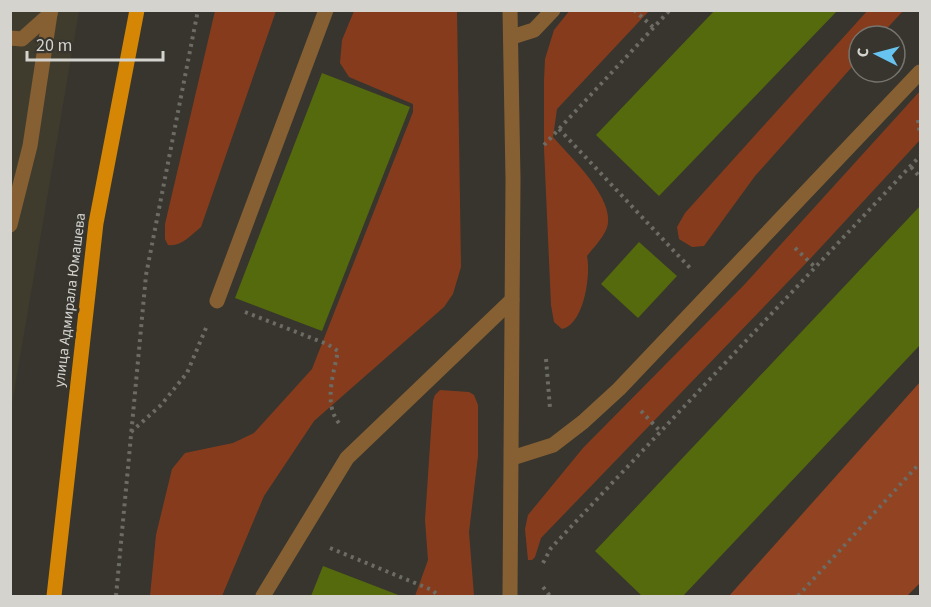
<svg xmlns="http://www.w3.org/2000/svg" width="931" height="607" font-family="'Source Sans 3',sans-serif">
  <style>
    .built { fill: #3f3c2e }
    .green { fill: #863c1c }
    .forest { fill: #914322 }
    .building { fill: #546a0c }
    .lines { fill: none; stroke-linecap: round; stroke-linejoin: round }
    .path { stroke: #6c6b64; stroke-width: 4; stroke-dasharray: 3 4.5; stroke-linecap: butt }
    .minor { stroke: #866033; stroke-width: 15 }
    .major { stroke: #d48604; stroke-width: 15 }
    .labels { text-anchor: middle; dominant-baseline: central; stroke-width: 6; stroke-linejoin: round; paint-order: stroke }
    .street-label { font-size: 15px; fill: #d4d3ce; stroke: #37352e }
  </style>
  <rect width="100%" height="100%" fill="#37352e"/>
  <path class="built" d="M 11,11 L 79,11 L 11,410 Z"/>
  <g class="green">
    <path d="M 570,10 L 649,11 L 557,109 L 553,137 C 570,157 619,201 606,230 C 602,239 593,248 587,256 C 591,275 584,324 562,329 L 554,322 L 551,305 L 544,148 L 544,81 L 545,59 L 554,30 Z"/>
    <path d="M 868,10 L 903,11 L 880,36 L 859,36 L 859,59 L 755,176 L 704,246 L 692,247 L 679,239 L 677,227 L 685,213 Z"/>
    <path d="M 215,11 L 276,11 L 201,227 C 191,235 181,247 168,245 L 165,239 L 165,224 Z"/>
    <path d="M 354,11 L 457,11 L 461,267 L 453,294 L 444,307 L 314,421 L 264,496 L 222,596 L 150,596 L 156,535 L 172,469 L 185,453 L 233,443 L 254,433 L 312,369 L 413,112 L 413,104 L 349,77 L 340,63 L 342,40 Z"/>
    <path d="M 920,91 L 920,140 L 810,259 L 541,538 L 535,557 L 532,560 L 528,560 L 525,529 L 528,515 L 583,448 L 744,285 Z"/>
    <path d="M 440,390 L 469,392 L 474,395 L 478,405 L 478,456 L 469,532 L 474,596 L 415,596 L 428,560 L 425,520 L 433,401 L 435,395 Z"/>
  </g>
  <path class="forest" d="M 920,382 L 920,583 L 907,596 L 729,596 Z"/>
  <g class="building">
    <path d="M 715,10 L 838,10 L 659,196 L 596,135 Z"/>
    <path d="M 322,73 L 410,107 L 322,331 L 235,298 Z"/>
    <path d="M 920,206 L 920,345 L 683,596 L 642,596 L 595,551 Z"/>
    <path d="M 639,242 L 677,276 L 638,318 L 601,284 Z"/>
    <path d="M 323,566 L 401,596 L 311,596 Z"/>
  </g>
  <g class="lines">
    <g class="path">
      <path d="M 634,10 L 654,28"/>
      <path d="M 918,120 L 920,135"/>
      <path d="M 559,129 L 690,268"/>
      <path d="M 544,145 L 670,10"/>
      <path d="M 911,167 L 920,177"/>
      <path d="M 795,248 L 816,268"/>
      <path d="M 245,312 L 327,344 L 338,351 C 334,372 323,404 339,423"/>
      <path d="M 546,359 L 550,408"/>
      <path d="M 641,411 L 661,432"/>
      <path d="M 131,432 L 161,405 L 187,373 L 206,328"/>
      <path d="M 330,548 L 432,590 L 439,596"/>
      <path d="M 543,563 L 551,548 L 920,156"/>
      <path d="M 543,587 L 550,596"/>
      <path d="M 116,596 L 146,275 L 198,10"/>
      <path d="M 798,596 L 920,463"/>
    </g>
    <g class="minor">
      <path d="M 512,37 L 534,30 L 553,10"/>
      <path d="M 10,38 L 22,39 L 50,14 L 51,10"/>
      <path d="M 10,225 L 30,146 L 50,14"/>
      <path d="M 217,301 L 326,10"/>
      <path d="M 512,458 L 553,445 L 583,422 L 619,389 L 920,72"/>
      <path d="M 263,596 L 347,458 L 512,300"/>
      <path d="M 510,596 L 513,179 L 510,10"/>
    </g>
    <path class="major" d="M 54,596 L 96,223 L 137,10"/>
  </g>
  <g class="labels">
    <g class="street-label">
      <text transform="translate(70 300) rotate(-83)">улица Адмирала Юмашева</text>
    </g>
  </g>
  <rect width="931" height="607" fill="none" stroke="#d4d3ce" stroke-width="24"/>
  <g transform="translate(877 54) rotate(276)"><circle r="28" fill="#37352e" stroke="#76746e" stroke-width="1.5"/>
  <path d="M0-4.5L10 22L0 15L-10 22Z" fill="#67c4f0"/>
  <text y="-9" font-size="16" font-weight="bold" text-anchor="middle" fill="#d4d3ce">С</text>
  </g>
  <path d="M27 51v9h136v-9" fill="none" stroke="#d4d3ce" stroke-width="3"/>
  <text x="36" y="51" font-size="18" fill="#d4d3ce" stroke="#37352e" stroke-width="4.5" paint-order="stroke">20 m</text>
</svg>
